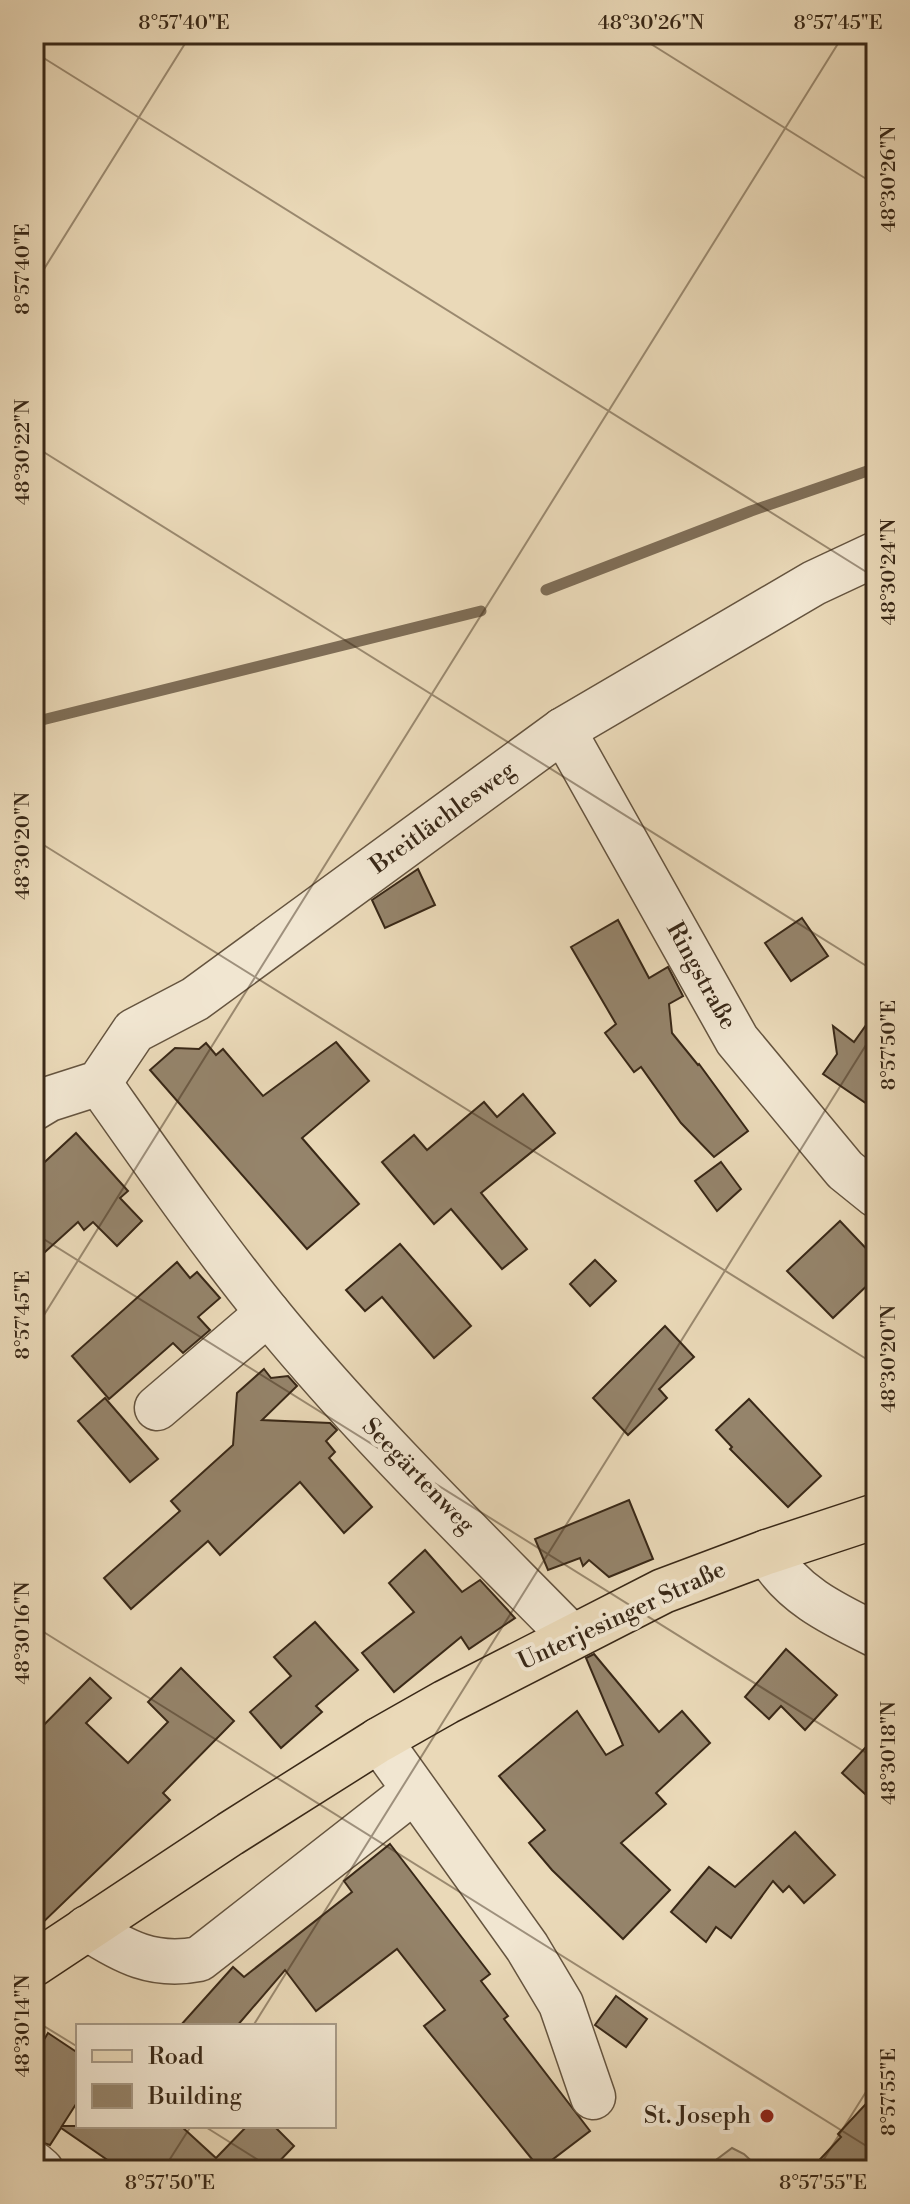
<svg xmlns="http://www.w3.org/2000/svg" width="910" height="2204" font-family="'Libre Bodoni',serif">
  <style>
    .green { fill: #ccbb9d; stroke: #82725a; stroke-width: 2 }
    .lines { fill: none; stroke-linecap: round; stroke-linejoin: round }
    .stream { stroke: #7f6e57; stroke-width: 11 }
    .building { fill: #95846b; stroke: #392817; stroke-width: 2 }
    .minor-casing { stroke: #65543f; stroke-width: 47 }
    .major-casing { stroke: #392817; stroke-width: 47 }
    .minor { stroke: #f1e6d1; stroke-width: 44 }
    .major { stroke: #ead9b8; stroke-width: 44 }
    .ticks { fill: none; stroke: #392817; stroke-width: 2; stroke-opacity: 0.45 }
    .poi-dot { fill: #8f2418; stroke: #f1e6d1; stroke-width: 3 }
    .labels { text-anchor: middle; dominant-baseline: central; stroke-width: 8; stroke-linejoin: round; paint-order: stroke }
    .street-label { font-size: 24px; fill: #392817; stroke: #f1e6d1 }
    .poi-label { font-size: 24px; fill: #392817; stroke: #f1e6d1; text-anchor: end }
    .neatline { fill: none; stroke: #392817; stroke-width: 3 }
    .ticks-label { font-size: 20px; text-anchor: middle; fill: #392817 }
  </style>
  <rect width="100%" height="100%" fill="#ead9b8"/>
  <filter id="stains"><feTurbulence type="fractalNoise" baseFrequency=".0025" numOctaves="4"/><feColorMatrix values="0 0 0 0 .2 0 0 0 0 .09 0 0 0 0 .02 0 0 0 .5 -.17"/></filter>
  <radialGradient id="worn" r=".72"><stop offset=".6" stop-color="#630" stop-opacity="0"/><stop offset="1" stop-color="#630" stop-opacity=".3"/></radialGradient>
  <path class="green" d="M 732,2148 L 744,2154 L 761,2170 L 709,2170 L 708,2166 Z"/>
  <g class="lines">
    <g class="stream">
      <path d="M 546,590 L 751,511 L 876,468"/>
      <path d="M 34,722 L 481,611"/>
    </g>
  </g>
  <g class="building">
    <path d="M 418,869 L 435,905 L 385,928 L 372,900 Z"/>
    <path d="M 802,918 L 828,956 L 791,981 L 765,943 Z"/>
    <path d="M 618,920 L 649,978 L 668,967 L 683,996 L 669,1004 L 672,1033 L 698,1065 L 699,1064 L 748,1131 L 714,1157 L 681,1123 L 641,1067 L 634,1072 L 605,1033 L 616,1024 L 571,947 Z"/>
    <path d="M 876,1011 L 876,1110 L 823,1074 L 837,1054 L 833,1026 L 854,1042 Z"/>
    <path d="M 336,1042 L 369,1081 L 302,1138 L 359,1204 L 307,1249 L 150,1070 L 175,1048 L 199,1049 L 206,1043 L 216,1055 L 223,1049 L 263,1096 Z"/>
    <path d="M 523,1094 L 555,1133 L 481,1193 L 527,1249 L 502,1269 L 451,1209 L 434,1224 L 382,1162 L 414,1135 L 427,1150 L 484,1102 L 497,1117 Z"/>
    <path d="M 76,1133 L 128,1191 L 120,1198 L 142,1221 L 117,1246 L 93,1222 L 84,1230 L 78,1222 L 34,1262 L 34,1172 Z"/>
    <path d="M 721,1162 L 741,1189 L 717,1211 L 695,1181 Z"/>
    <path d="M 840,1221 L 876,1259 L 876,1277 L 833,1318 L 787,1271 Z"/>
    <path d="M 400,1244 L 471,1326 L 434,1358 L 382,1297 L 365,1311 L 346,1290 Z"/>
    <path d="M 595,1260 L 616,1281 L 590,1306 L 570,1284 Z"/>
    <path d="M 177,1262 L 190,1278 L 197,1272 L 220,1298 L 198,1317 L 210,1330 L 183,1353 L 173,1343 L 109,1399 L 72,1356 Z"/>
    <path d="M 665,1326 L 694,1357 L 659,1389 L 667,1398 L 628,1435 L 593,1398 Z"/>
    <path d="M 264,1369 L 271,1378 L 288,1376 L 297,1386 L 262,1420 L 330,1423 L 337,1430 L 326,1441 L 335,1452 L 329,1458 L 372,1507 L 344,1533 L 300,1482 L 220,1555 L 208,1541 L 131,1609 L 104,1578 L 180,1511 L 171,1501 L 233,1445 L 237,1393 Z"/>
    <path d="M 105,1398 L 158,1459 L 130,1482 L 78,1421 Z"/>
    <path d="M 749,1399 L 821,1476 L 788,1507 L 730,1449 L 732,1447 L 716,1430 Z"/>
    <path d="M 629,1500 L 653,1559 L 609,1577 L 589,1560 L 583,1566 L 580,1558 L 548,1570 L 535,1539 Z"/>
    <path d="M 425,1550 L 462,1592 L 480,1580 L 515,1618 L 469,1649 L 461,1637 L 394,1692 L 362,1653 L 414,1612 L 389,1583 Z"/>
    <path d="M 315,1622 L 358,1670 L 316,1706 L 322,1712 L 281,1748 L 250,1712 L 291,1676 L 274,1657 Z"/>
    <path d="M 786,1649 L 837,1695 L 805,1730 L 781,1706 L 769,1719 L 745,1697 Z"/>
    <path d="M 594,1654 L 659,1732 L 682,1711 L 710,1743 L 656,1793 L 666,1804 L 621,1843 L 670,1890 L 623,1939 L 552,1870 L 529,1843 L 545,1830 L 499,1776 L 577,1711 L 606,1755 L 623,1745 L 586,1658 Z"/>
    <path d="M 181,1668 L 234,1721 L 163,1793 L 170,1800 L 34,1931 L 34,1735 L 90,1678 L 111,1698 L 86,1723 L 128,1763 L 168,1722 L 148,1702 Z"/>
    <path d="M 876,1736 L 876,1804 L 842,1773 Z"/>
    <path d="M 795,1832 L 835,1875 L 804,1903 L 789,1886 L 783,1892 L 773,1881 L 731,1938 L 716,1927 L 706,1942 L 671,1912 L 709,1867 L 735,1887 Z"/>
    <path d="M 390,1844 L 490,1974 L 481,1981 L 508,2016 L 504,2019 L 590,2131 L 540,2169 L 424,2026 L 445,2010 L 397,1949 L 316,2011 L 285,1970 L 237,2026 L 180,2026 L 233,1967 L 244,1977 L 352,1892 L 344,1881 Z"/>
    <path d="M 616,1996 L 647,2019 L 626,2047 L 595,2025 Z"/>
    <path d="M 48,2033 L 78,2053 L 78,2101 L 62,2126 L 181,2126 L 216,2158 L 247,2126 L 274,2126 L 294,2146 L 271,2170 L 122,2170 L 61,2128 L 50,2145 L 34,2140 L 34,2056 Z"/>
    <path d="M 876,2093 L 876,2170 L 810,2170 L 841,2137 L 838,2134 Z"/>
  </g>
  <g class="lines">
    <defs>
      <g id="minor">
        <path d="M 563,730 L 737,1040 L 845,1170 L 876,1195"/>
        <path d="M 99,1083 C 154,1161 208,1239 268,1313 C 361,1427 468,1531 571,1636"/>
        <path d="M 34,1108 L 49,1099 L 99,1083 L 134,1031 L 195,999 L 563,730 L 814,583 L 876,554"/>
        <path d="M 157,1408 L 268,1313"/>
        <path d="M 767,1552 C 792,1595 833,1614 876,1635"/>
        <path d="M 379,1740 L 527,1947 L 561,2004 L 593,2097"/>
        <path d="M 87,1928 C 124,1952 154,1968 199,1959 L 414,1791"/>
        <path d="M 34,2164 L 41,2170"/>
      </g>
      <path id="major" d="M 34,1964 L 230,1834 L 379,1740 L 446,1702 L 663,1591 L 767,1552 L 876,1516"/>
    </defs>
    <use href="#minor" class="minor-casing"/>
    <use href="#major" class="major-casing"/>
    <use href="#minor" class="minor"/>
    <use href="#major" class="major"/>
  </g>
  <path class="ticks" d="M 635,34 L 876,185M 34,52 L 876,578M 34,285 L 191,34M 34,446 L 876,972M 34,839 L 876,1365M 34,1233 L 876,1759M 34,1331 L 844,34M 34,1626 L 876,2152M 34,2020 L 78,2047M 253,2026 L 876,1029M 204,2126 L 274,2170M 163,2170 L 191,2126M 817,2170 L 876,2076"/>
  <circle class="poi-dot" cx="767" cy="2116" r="8"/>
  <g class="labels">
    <g class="street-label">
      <text transform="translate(443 818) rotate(-36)">Breitlächlesweg</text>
      <text transform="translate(701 976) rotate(61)">Ringstraße</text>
      <text transform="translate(418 1476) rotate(46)">Seegärtenweg</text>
      <text transform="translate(622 1616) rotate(-25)">Unterjesinger Straße</text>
    </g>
    <g class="poi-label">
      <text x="751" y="2116">St. Joseph</text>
    </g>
  </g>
  <rect width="910" height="2204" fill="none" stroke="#ead9b8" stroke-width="88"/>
  <rect x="76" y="2024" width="260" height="104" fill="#f1e6d1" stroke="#a79a87" stroke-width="2"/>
  <rect x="92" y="2050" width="40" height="12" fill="#ead9b8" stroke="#a79a87" stroke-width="2"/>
  <text x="148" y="2064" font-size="24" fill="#392817">Road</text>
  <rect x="92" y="2084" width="40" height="24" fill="#95846b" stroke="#a79a87" stroke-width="2"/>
  <text x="148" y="2104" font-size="24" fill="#392817">Building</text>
  <rect x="44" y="44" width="822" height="2116" class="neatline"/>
  <g class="ticks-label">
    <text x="184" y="29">8°57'40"E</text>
    <text x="651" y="29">48°30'26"N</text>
    <text x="838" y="29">8°57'45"E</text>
    <text transform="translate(888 179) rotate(-90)" y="7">48°30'26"N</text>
    <text transform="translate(22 269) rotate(-90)" y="7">8°57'40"E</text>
    <text transform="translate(22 452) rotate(-90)" y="7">48°30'22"N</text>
    <text transform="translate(888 572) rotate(-90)" y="7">48°30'24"N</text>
    <text transform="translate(22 846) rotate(-90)" y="7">48°30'20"N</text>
    <text transform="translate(888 1045) rotate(-90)" y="7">8°57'50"E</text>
    <text transform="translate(22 1315) rotate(-90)" y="7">8°57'45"E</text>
    <text transform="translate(888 1359) rotate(-90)" y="7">48°30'20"N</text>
    <text transform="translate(22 1633) rotate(-90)" y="7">48°30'16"N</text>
    <text transform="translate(888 1753) rotate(-90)" y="7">48°30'18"N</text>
    <text transform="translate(22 2026) rotate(-90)" y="7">48°30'14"N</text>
    <text transform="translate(888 2092) rotate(-90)" y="7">8°57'55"E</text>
    <text x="170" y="2189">8°57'50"E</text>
    <text x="823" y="2189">8°57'55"E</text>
  </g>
  <rect width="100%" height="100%" filter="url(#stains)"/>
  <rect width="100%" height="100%" fill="url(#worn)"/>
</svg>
